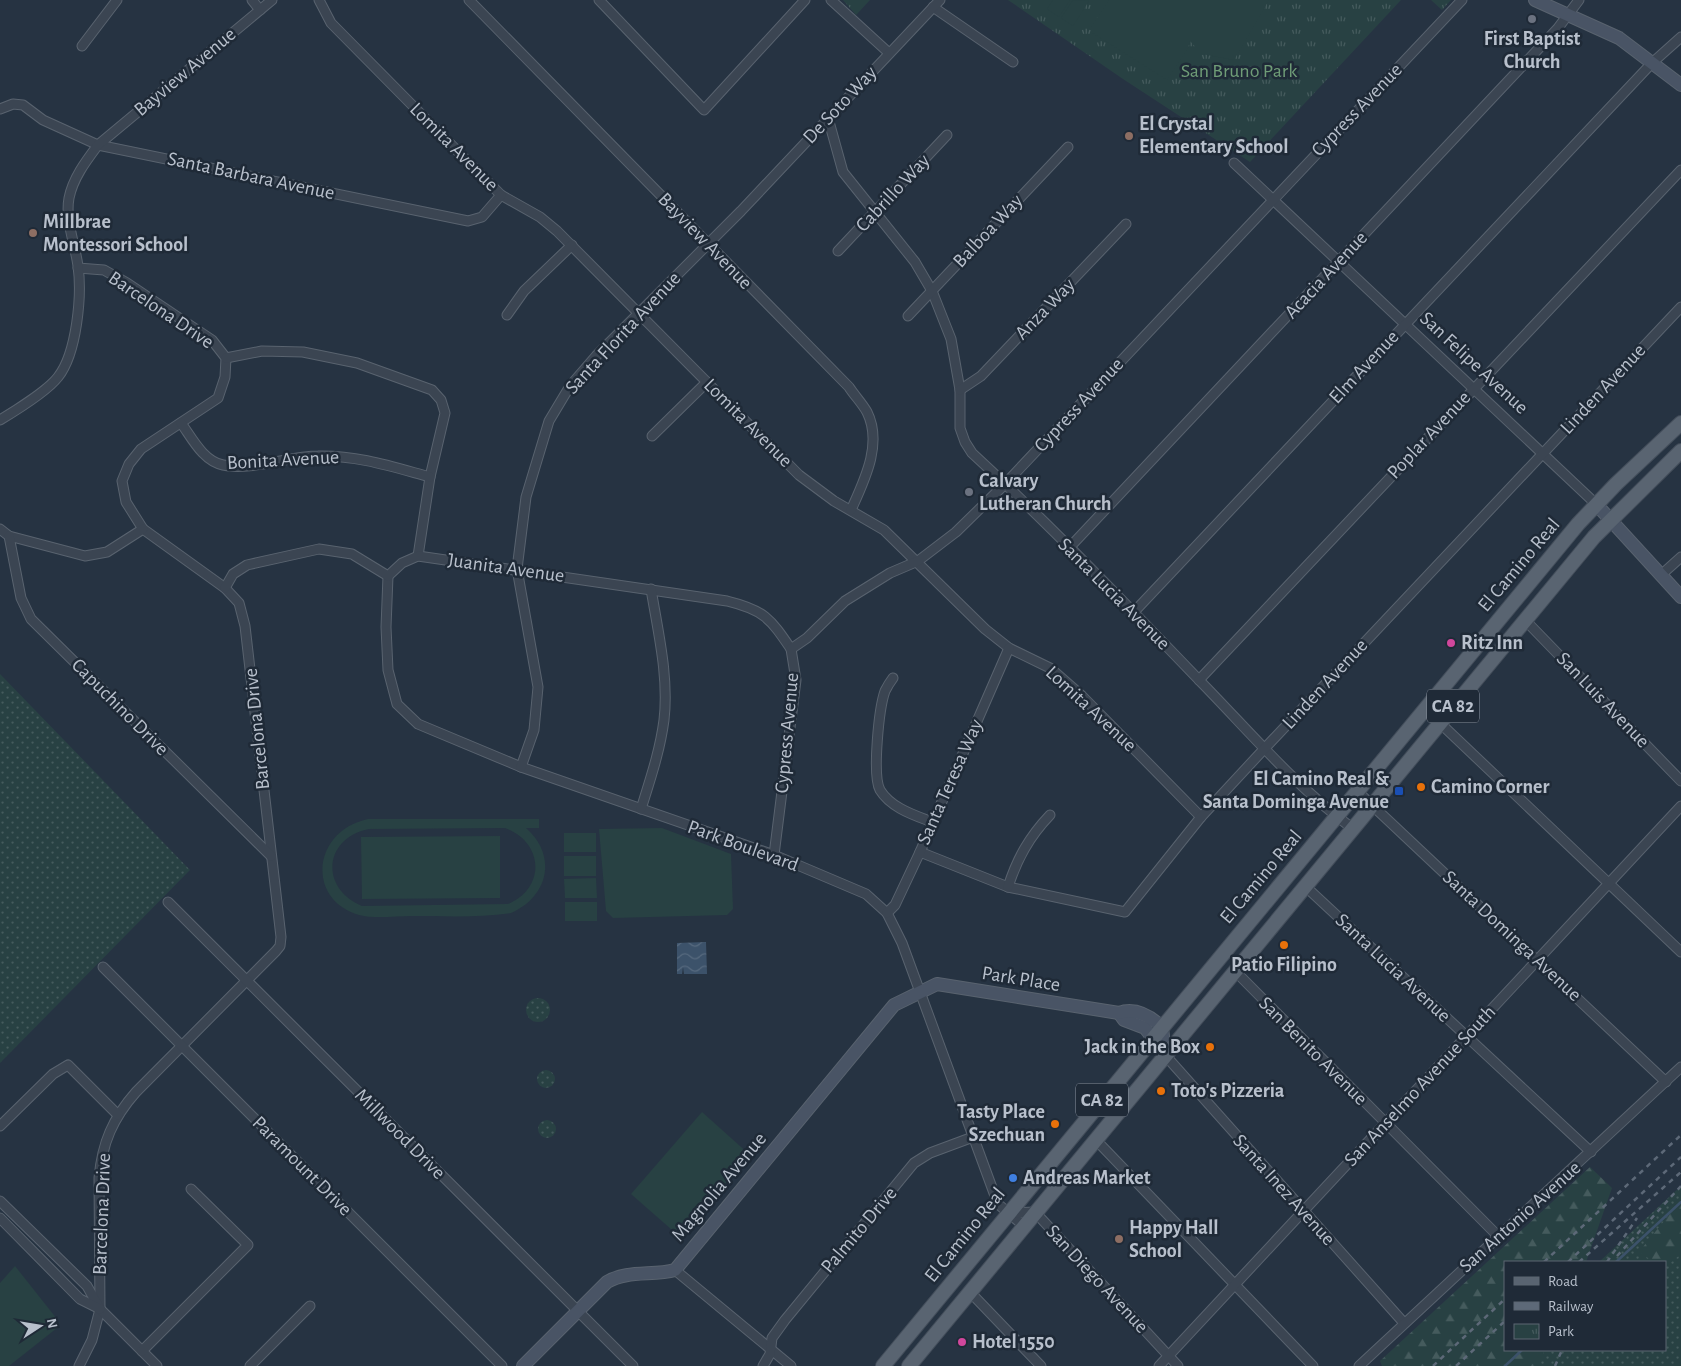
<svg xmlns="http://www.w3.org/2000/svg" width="1681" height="1366" font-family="'Alegreya Sans',sans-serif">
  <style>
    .grass { fill: url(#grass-dots) }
    .forest { fill: url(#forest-firs) }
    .park { fill: url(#park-tufts) }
    .garden { fill: #284143; fill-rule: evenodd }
    .water { fill: url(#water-waves) }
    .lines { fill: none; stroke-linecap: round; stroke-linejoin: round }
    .stream { stroke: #3c526a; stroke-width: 2.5 }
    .street-casing { stroke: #59636f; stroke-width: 11 }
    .secondary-casing { stroke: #59636f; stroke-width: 14 }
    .primary-casing { stroke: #444e5b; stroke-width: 16 }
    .street { stroke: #3b4552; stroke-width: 9 }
    .secondary { stroke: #495465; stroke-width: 12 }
    .primary { stroke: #596471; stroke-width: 14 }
    .rail { stroke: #5d6978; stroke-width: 2.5; stroke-dasharray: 5 5; stroke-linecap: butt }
    .worship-dot { fill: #6b7280; stroke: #1f2a37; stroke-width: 2 }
    .education-dot { fill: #8d6e63; stroke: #1f2a37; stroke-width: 2 }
    .hotel-dot { fill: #d1479c; stroke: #1f2a37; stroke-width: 2 }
    .food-dot { fill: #e8710a; stroke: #1f2a37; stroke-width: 2 }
    .transit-dot { fill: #1a4fb4; stroke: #1f2a37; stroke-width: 2 }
    .shop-dot { fill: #3f7fe0; stroke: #1f2a37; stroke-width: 2 }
    .labels { text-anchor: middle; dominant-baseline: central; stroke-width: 5; stroke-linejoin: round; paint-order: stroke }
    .shield { fill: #1f2a37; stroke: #8a939f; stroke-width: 1 }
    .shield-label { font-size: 19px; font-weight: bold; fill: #b8c0cc }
    .poi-label { font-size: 20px; font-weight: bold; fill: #b8c0cc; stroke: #1f2a37; text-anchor: start }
    .park-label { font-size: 20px; fill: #6f9c77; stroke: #1f2a37 }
    .street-label { font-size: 20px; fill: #b8c0cc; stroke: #1f2a37 }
  </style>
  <defs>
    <pattern id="grass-dots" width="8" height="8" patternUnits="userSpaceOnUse" patternTransform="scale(1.25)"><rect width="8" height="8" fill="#284143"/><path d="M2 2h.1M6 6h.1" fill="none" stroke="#455b5d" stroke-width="1.8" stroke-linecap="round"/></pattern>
    <pattern id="forest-firs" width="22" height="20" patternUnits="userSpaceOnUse" patternTransform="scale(1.25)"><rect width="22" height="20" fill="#284143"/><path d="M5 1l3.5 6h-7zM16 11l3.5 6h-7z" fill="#455b5d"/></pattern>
    <pattern id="park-tufts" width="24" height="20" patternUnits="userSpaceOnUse" patternTransform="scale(1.25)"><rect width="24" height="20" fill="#284143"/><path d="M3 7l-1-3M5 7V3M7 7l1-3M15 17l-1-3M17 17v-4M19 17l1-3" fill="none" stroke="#455b5d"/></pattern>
    <pattern id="water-waves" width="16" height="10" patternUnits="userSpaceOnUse" patternTransform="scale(1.25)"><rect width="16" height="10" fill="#3c526a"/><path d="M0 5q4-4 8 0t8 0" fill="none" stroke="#56697e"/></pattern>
  </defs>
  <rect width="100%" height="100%" fill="#263342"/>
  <g class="grass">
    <path d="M 0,674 L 190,870 L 0,1063 Z"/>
    <circle cx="538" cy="1010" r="12"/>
    <circle cx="546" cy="1079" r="9"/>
    <circle cx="547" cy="1129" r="9"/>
    <path d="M 1681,1186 L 1681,1366 L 1487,1366 L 1505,1350 L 1665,1350 L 1665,1262 L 1599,1262 Z"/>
  </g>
  <g class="forest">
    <path d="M 1590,1167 L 1612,1188 L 1586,1262 L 1505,1262 L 1505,1350 L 1545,1350 L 1537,1366 L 1382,1366 L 1380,1361 Z"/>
    <path d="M 1681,1200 L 1681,1254 L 1665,1267 L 1665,1262 L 1654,1262 L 1639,1252 Z"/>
  </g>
  <g class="park">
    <path d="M 843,0 L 870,0 L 856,15 Z"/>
    <path d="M 1008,0 L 1401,0 L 1250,162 L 1123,79 Z"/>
    <path d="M 1431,0 L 1451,0 L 1442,10 Z"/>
  </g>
  <g class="garden">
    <path d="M 1053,0 L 1070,0 L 1059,17 L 1047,9 Z"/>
    <path d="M 1073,0 L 1089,1 L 1073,26 L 1061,18 Z"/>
    <path d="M 1109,0 L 1269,0 L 1234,60 L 1202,54 L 1190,41 L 1188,48 L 1167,80 L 1091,32 L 1091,27 Z"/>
    <path d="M 368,819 L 539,819 L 539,828 L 526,828 C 558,856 548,897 511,913 C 479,918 444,916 412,916 C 395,916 375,919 359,915 C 306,900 312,831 368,819 ZM 505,828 C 544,842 546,888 508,904 L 362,906 C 319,888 324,838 369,829 Z"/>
    <path d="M 662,828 L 731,854 L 733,909 L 727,915 L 613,918 L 606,911 L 599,829 Z"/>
    <rect x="564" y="833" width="32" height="19"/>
    <path d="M 500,836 L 500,898 L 362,899 L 361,837 Z"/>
    <rect x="564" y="856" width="32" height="20"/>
    <path d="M 596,878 L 597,898 L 565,898 L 564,879 Z"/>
    <rect x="565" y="902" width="32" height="19"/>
    <path d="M 702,1112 L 750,1155 L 680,1237 L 631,1194 Z"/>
    <path d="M 15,1266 L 57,1319 L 57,1328 L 9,1366 L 0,1366 L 0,1283 Z"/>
  </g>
  <path class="water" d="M 706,942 L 707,974 L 684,974 L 683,967 L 682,974 L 677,974 L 677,943 Z"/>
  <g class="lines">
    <g class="stream">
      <path d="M 1616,1262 L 1681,1202"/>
      <path d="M 1505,1366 L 1522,1350"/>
    </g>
    <defs>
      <g id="street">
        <path d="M 252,0 L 260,10"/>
        <path d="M 319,0 L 331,23 L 501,195 L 540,217 L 557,231 L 799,475 L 834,501 L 884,530 L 985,629 L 1009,648 L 1050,668 L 1082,696 L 1201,817"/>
        <path d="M 469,0 L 849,387 C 854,395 862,403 867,412 C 883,444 864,481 851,510"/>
        <path d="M 599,0 L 704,110 L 805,0"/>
        <path d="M 831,0 L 889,53"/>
        <path d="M 933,7 L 1013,62"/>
        <path d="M 82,46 L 117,0"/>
        <path d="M 0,109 L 13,104 L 23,105 L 43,120 L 98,145 L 468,221 L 482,217 L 501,195"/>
        <path d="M 828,118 L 843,172 L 915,262 L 932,291 L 951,339 L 960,390 L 960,428 L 965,442 L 972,453 C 1051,526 1126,604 1200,681 C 1249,731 1296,787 1352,828"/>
        <path d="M 1234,163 L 1596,504"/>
        <path d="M 838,251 L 947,135"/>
        <path d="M 78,268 L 104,270 L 127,283 L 212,340 L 226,358 L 225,377 L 218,398 L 141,449 L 129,464 L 122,481 L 126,502 L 143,529 L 225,588 L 239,603 L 245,626 L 281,937 L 280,946 L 276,951 L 136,1092 C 113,1118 102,1143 99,1178 L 100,1309 L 92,1340 L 79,1366"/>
        <path d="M 507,315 L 524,291 L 572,245"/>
        <path d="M 908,316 L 1068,147"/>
        <path d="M 226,358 L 262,351 L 303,352 L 357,363 L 432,390 L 441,400 L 445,413 L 430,477 L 418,556"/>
        <path d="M 960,390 L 981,376 L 1126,224"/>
        <path d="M 0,420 C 15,411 48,390 58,377 C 77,353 82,295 78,266 C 75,244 65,220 69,198 C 73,178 86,161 98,145 L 272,0"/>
        <path d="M 181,423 C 192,438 203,461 223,465 C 251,471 289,456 318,456 C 357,455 393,467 430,477"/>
        <path d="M 652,436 L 707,382"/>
        <path d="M 0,529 L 9,536 L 85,556 L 107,552 L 143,529"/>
        <path d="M 9,536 L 21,598 L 31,619 L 271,856"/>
        <path d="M 1069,548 L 1558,28 L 1579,0"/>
        <path d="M 1661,575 L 1681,557"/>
        <path d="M 388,576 L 386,627 L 388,670 L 397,704 L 418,724 L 521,767 L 774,855 L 866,894 L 887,913 L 902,943 L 998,1204 L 1024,1226"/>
        <path d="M 225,588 L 233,574 L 247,565 L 319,549 L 352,554 L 388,576 L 402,563 L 418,556 L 727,601 C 764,610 770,618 791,649"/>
        <path d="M 1133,613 L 1652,63 L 1681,37"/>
        <path d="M 1525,620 L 1681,781"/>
        <path d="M 893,678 C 890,682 887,687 885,691 C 879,708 872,775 880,790 C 891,808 914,815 932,822"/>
        <path d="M 1199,680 L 1681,170"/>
        <path d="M 1440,723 L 1681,952"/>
        <path d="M 521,767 L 534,730 L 538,687 L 517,569 L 526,497 L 549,421 L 570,386 L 596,356 L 741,211 L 940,0"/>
        <path d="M 1357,791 L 1666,1082"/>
        <path d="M 641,809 C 650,780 660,751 664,720 C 669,677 658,632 651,589"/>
        <path d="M 920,852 L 1008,887 L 1125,912 L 1201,817 L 1265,748 L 1681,307"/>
        <path d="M 774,855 L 796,680 L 791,649 L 807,638 L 845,601 L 890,573 L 918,561 L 956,532 L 1005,484 L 1462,0"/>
        <path d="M 1305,886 L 1591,1152"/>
        <path d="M 1008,887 C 1017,859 1029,837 1050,815"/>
        <path d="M 168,902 L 633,1366"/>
        <path d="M 887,913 L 895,905 L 920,852 L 1009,648"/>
        <path d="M 103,967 L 502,1366"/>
        <path d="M 1235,971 L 1498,1236"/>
        <path d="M 1165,1055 L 1404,1323"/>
        <path d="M 0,1126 L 53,1074 L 68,1065 L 118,1115"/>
        <path d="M 1096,1140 L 1313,1366"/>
        <path d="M 0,1201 L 87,1286 L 100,1309 L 157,1366"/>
        <path d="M 1009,1213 L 1035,1212 L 1178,1366"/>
        <path d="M 0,1218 L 80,1299 L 100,1309"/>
        <path d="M 675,1270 L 791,1366"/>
        <path d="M 970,1292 L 1041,1366"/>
        <path d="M 142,1351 L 248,1245 L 191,1189"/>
        <path d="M 250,1366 L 310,1306"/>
        <path d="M 763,1366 L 770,1354 L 772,1338 L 785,1320 L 914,1163 L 930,1153 L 973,1137"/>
        <path d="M 1159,1366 L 1681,806"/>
        <path d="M 1359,1366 L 1681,1067"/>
      </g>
      <g id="secondary">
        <path d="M 1535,0 L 1619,38 L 1681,85"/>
        <path d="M 1596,504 L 1681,597"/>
        <path d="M 1119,1013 L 1124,1020 L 1145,1028 L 1159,1046"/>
        <path d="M 523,1366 L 607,1282 C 627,1270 653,1276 675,1270 L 894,1005 L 937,984 L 1119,1013 C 1135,1007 1150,1016 1162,1027 L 1165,1055"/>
      </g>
      <g id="primary">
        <path d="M 883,1366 L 1578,524 L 1616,484 L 1681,423"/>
        <path d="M 909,1366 L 1594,537 L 1681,451"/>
      </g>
    </defs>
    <use href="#street" class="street-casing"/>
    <use href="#secondary" class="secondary-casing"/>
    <use href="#primary" class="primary-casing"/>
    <use href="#street" class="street"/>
    <use href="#secondary" class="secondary"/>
    <use href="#primary" class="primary"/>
    <g class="rail">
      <path d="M 1617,1256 L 1681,1186"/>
      <path d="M 1544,1262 L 1681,1135"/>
      <path d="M 1568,1262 L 1681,1157"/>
      <path d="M 1579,1262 L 1681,1172"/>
      <path d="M 1607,1262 L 1637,1218"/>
      <path d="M 1433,1366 L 1505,1299"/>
      <path d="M 1456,1366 L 1505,1321"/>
      <path d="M 1555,1366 L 1562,1350"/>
    </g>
  </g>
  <g class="worship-dot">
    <circle cx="1532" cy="19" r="5"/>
    <circle cx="969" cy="492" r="5"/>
  </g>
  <g class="education-dot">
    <circle cx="1129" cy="136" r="5"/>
    <circle cx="33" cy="233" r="5"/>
    <circle cx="1119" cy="1239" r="5"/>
  </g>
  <g class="hotel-dot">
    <circle cx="1451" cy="643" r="5"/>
    <circle cx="962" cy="1342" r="5"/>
  </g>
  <g class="food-dot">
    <circle cx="1421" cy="787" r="5"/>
    <circle cx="1284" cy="945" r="5"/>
    <circle cx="1210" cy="1047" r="5"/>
    <circle cx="1161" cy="1091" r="5"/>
    <circle cx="1055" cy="1124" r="5"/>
  </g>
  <rect class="transit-dot" x="1394" y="786" width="10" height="10" rx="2.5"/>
  <circle class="shop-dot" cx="1013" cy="1178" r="5"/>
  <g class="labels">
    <g class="shield">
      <rect x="1427" y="689.5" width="52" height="33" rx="4"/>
      <rect x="1076" y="1083.5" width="52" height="33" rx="4"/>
    </g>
    <g class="shield-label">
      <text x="1453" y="706">CA 82</text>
      <text x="1102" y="1100">CA 82</text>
    </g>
    <g class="poi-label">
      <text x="1532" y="39" text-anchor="middle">First Baptist<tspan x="1532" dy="23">Church</tspan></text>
      <text x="1139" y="124">El Crystal<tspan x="1139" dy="23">Elementary School</tspan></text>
      <text x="43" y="222">Millbrae<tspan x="43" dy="23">Montessori School</tspan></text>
      <text x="979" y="481">Calvary<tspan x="979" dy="23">Lutheran Church</tspan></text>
      <text x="1461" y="643">Ritz Inn</text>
      <text x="1389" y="779" text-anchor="end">El Camino Real &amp;<tspan x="1389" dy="23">Santa Dominga Avenue</tspan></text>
      <text x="1431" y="787">Camino Corner</text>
      <text x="1284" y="965" text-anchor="middle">Patio Filipino</text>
      <text x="1200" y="1047" text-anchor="end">Jack in the Box</text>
      <text x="1171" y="1091">Toto's Pizzeria</text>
      <text x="1045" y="1112" text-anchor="end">Tasty Place<tspan x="1045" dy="23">Szechuan</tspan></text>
      <text x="1023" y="1178">Andreas Market</text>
      <text x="1129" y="1228">Happy Hall<tspan x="1129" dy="23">School</tspan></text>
      <text x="972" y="1342">Hotel 1550</text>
    </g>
    <g class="park-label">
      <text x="1239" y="71">San Bruno Park</text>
    </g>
    <g class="street-label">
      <text transform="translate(185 72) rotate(-40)">Bayview Avenue</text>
      <text transform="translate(840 105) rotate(-47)">De Soto Way</text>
      <text transform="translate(1357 110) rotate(-46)">Cypress Avenue</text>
      <text transform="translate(454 147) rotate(45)">Lomita Avenue</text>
      <text transform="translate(251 176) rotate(12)">Santa Barbara Avenue</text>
      <text transform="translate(893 193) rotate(-47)">Cabrillo Way</text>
      <text transform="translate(988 231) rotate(-47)">Balboa Way</text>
      <text transform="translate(705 241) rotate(46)">Bayview Avenue</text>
      <text transform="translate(1326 275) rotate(-47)">Acacia Avenue</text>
      <text transform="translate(1045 309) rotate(-46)">Anza Way</text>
      <text transform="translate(161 310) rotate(34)">Barcelona Drive</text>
      <text transform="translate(623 333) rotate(-47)">Santa Florita Avenue</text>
      <text transform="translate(1474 363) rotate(43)">San Felipe Avenue</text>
      <text transform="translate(1364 367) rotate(-47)">Elm Avenue</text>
      <text transform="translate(1603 389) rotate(-47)">Linden Avenue</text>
      <text transform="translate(1079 405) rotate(-47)">Cypress Avenue</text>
      <text transform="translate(748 423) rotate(45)">Lomita Avenue</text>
      <text transform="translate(1429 435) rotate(-47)">Poplar Avenue</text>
      <text transform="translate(283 460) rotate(-3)">Bonita Avenue</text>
      <text transform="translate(1519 565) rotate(-50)">El Camino Real</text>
      <text transform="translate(506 568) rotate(8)">Juanita Avenue</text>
      <text transform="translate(1114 594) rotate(45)">Santa Lucia Avenue</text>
      <text transform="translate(1325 684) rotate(-47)">Linden Avenue</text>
      <text transform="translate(1603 700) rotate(46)">San Luis Avenue</text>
      <text transform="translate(120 707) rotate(45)">Capuchino Drive</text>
      <text transform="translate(1091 709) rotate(43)">Lomita Avenue</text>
      <text transform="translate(257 729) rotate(-96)">Barcelona Drive</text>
      <text transform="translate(787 733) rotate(-85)">Cypress Avenue</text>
      <text transform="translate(950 782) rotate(-66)">Santa Teresa Way</text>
      <text transform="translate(743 846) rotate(20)">Park Boulevard</text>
      <text transform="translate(1261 877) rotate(-50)">El Camino Real</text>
      <text transform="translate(1512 936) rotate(43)">Santa Dominga Avenue</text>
      <text transform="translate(1393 968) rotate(43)">Santa Lucia Avenue</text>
      <text transform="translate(1021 979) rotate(9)">Park Place</text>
      <text transform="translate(1313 1051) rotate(45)">San Benito Avenue</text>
      <text transform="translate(1420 1086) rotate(-47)">San Anselmo Avenue South</text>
      <text transform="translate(400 1134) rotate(45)">Millwood Drive</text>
      <text transform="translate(302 1166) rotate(45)">Paramount Drive</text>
      <text transform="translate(719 1187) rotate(-50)">Magnolia Avenue</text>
      <text transform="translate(1284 1190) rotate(48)">Santa Inez Avenue</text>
      <text transform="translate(102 1214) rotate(-88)">Barcelona Drive</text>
      <text transform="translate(1520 1217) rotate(-42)">San Antonio Avenue</text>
      <text transform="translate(859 1230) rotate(-50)">Palmito Drive</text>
      <text transform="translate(965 1235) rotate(-51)">El Camino Real</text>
      <text transform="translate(1097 1279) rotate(47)">San Diego Avenue</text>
    </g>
  </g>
  <rect x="1504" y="1261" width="162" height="90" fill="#1f2a37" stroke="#5c6673"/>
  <rect x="1514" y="1277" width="25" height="8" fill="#596471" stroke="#5c6673"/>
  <text x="1548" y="1286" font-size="15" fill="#b8c0cc">Road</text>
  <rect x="1514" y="1302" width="25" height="8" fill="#5d6978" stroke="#5c6673"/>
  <text x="1548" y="1311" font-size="15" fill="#b8c0cc">Railway</text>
  <rect x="1514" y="1324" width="25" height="15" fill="url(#park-tufts)" stroke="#5c6673"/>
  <text x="1548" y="1336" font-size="15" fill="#b8c0cc">Park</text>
  <g transform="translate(40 1326) rotate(78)" stroke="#1f2a37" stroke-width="4" paint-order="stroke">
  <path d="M0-4L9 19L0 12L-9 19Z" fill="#b8c0cc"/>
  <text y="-8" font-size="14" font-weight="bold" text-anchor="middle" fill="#b8c0cc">N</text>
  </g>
</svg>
